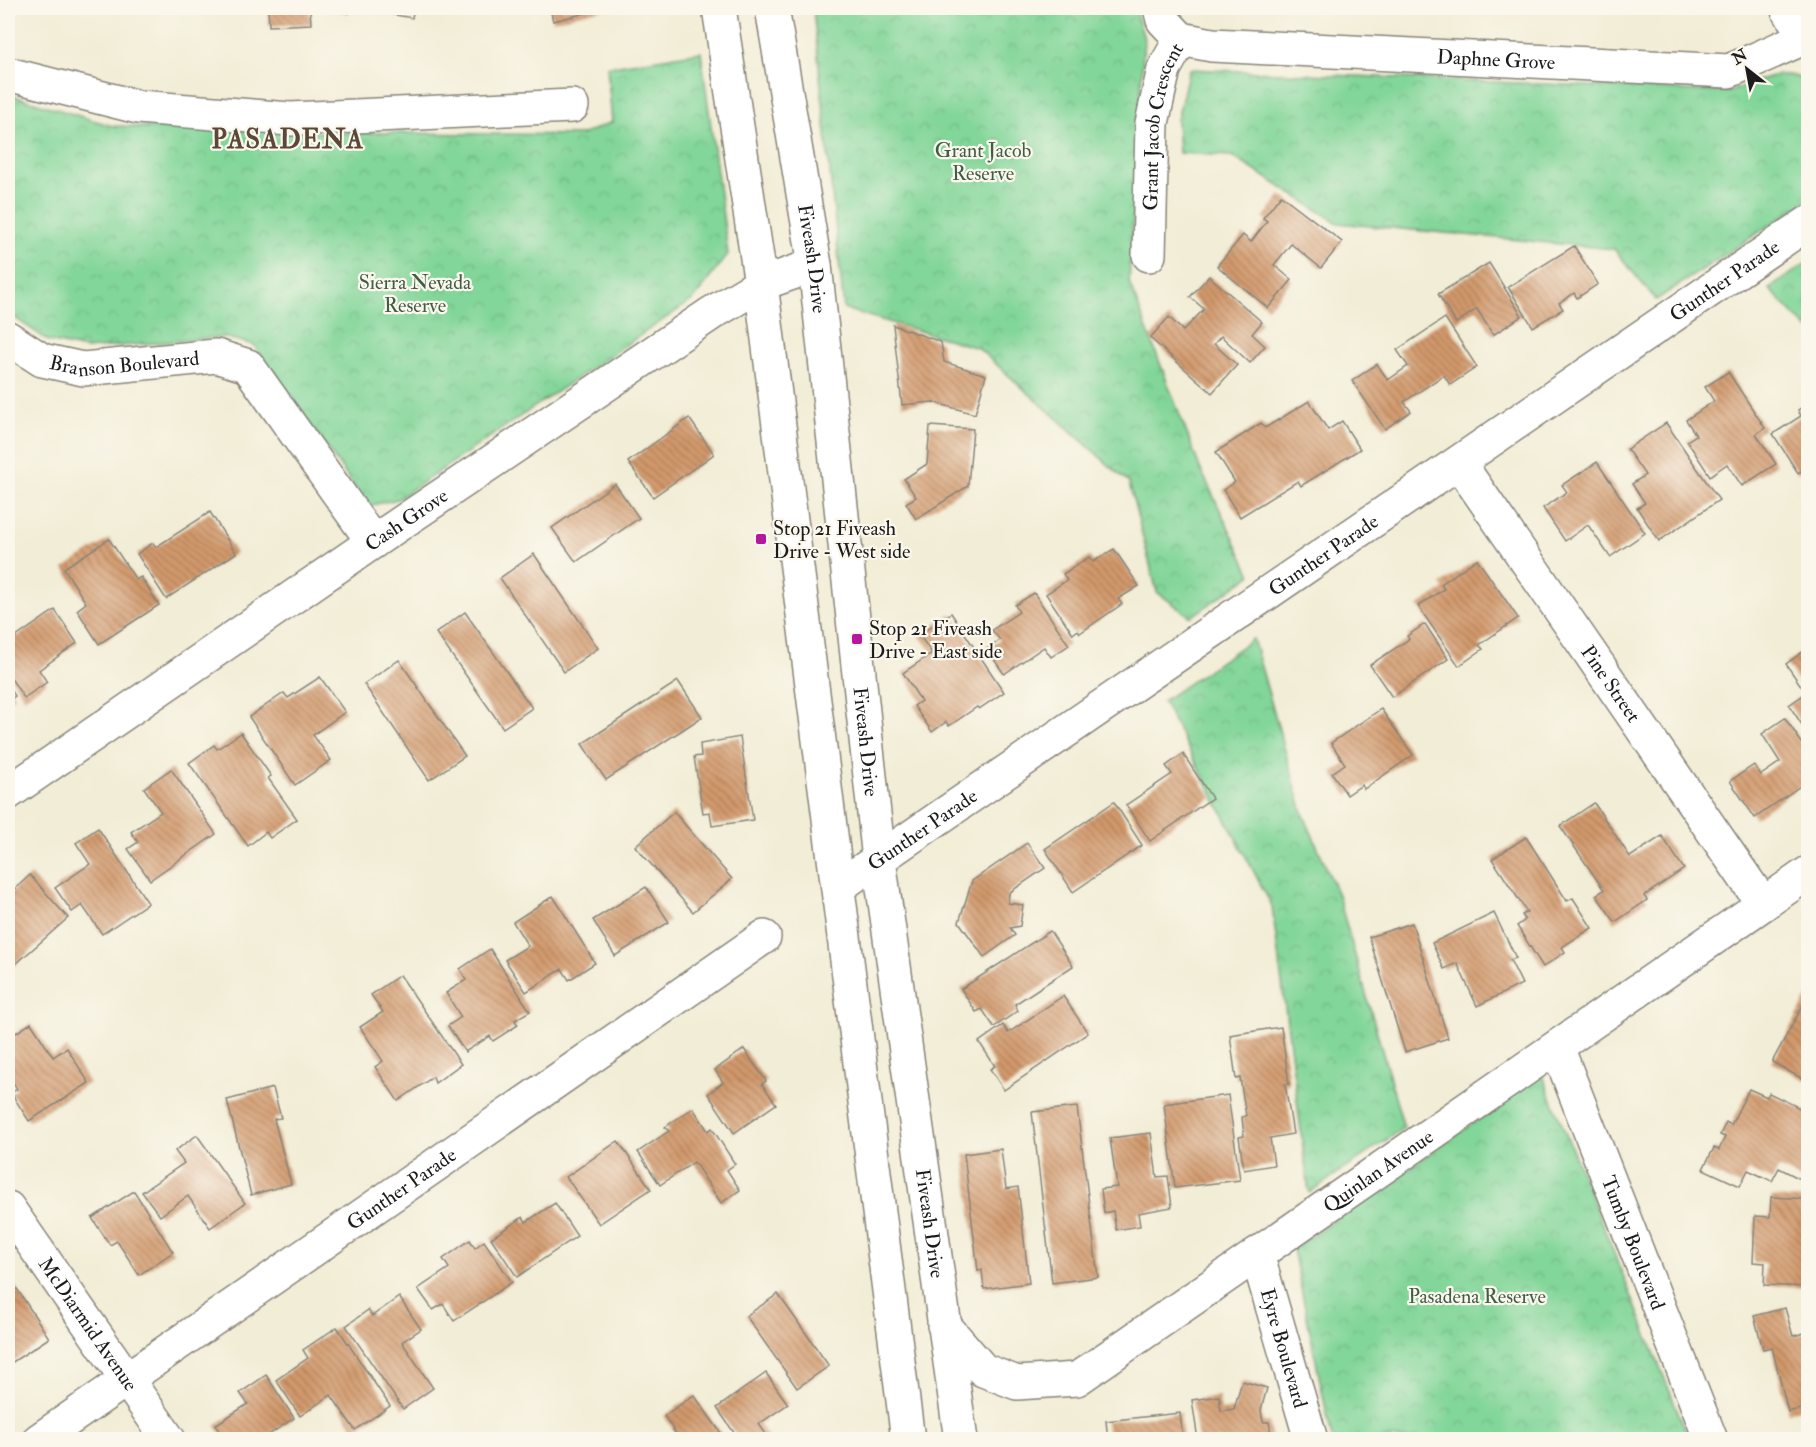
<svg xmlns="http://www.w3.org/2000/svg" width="1816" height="1447" font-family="'IM FELL Double Pica',serif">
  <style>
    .park { fill: url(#park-crowns); stroke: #4f795a; stroke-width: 1.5 }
    .building { fill: url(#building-back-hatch) }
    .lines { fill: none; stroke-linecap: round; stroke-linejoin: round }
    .minor-casing { stroke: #878479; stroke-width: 36 }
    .secondary-casing { stroke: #878479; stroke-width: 36 }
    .minor { stroke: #fff; stroke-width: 33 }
    .secondary { stroke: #fff; stroke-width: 33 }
    .poi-dot { fill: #b5179e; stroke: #fbf7ec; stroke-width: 2 }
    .labels { text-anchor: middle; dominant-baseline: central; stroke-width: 4.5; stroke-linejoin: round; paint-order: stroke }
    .street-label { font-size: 20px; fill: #1c1c1c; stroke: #fbf7ec }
    .park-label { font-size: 20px; fill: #405d48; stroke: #fbf7ec }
    .poi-label { font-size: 20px; fill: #1c1c1c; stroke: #fbf7ec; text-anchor: start }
    .district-label { font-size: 26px; font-weight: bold; letter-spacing: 1.5px; fill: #5c4838; stroke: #fbf7ec }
  </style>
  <defs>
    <pattern id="park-crowns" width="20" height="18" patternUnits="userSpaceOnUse" patternTransform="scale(1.5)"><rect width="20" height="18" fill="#82d699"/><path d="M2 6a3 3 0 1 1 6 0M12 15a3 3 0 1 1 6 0" fill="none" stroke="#70b783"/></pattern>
    <pattern id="building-back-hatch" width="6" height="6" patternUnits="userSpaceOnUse" patternTransform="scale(1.5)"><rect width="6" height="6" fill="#d2996c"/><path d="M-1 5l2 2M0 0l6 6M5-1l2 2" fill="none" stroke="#aa7c58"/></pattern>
  </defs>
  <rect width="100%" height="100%" fill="#fbf7ec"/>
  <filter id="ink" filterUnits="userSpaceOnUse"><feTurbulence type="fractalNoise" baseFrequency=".0167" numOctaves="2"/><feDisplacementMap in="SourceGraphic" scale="12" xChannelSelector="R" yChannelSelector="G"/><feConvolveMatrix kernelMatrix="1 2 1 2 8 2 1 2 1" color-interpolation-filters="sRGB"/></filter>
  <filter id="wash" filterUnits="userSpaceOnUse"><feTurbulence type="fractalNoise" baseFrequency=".008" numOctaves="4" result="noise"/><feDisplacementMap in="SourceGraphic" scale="24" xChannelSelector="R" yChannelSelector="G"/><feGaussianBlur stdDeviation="1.35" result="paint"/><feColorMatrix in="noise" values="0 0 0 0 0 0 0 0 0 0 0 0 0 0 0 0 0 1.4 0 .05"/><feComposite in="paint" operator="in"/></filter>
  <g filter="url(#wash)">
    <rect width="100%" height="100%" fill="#f2edd6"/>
    <g class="park">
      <path d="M 813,8 L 1135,8 L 1144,39 L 1129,282 L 1200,468 L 1251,575 L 1191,617 L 1157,592 L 1129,483 L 978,348 L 844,309 Z"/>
      <path d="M 701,52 L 728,254 L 694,299 L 398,499 L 368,506 L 254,345 L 224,337 L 86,349 L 49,341 L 8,313 L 8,94 L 112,126 L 309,132 L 581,135 L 612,122 L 607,67 Z"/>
      <path d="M 1189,69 L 1728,92 C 1753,83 1785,64 1808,83 L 1808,200 L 1656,300 L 1614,249 L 1338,223 L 1232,156 L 1179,153 L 1177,120 Z"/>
      <path d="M 1808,262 L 1808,329 L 1769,289 Z"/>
      <path d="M 1253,639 L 1303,813 L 1338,895 L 1404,1128 L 1309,1193 L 1272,906 L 1163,701 Z"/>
      <path d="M 1542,1075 L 1689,1439 L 1332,1439 L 1293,1249 Z"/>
    </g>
    <g id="blocks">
      <g class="building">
        <path d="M 268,8 L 310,8 L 311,24 L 269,26 Z"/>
        <path d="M 325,8 L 350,8 L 349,13 L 325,9 Z"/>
        <path d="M 355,8 L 414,8 L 412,18 Z"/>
        <path d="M 453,8 L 491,8 L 492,9 L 455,15 Z"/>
        <path d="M 550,8 L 607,8 L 553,21 Z"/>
        <path d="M 1281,195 L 1342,242 L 1321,268 L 1291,244 L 1274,265 L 1292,280 L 1268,308 L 1217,266 L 1243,235 L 1251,242 L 1267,221 L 1263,218 Z"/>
        <path d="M 1574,246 L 1598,284 L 1577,298 L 1574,293 L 1559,303 L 1563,309 L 1533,327 L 1508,287 Z"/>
        <path d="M 1489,263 L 1522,316 L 1493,335 L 1477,309 L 1456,323 L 1438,294 Z"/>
        <path d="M 1209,276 L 1262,322 L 1252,334 L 1265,346 L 1250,363 L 1221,336 L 1214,344 L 1237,365 L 1212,393 L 1150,338 L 1169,317 L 1183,331 L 1204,309 L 1190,297 Z"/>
        <path d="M 1445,318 L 1477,367 L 1450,385 L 1444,375 L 1404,402 L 1411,411 L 1385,429 L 1352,381 L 1377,364 L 1388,380 L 1408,366 L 1397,350 Z"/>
        <path d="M 893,325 L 941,342 L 944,362 L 986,375 L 975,414 L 933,402 L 902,405 Z"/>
        <path d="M 1728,372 L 1765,428 L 1756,434 L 1776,464 L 1742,486 L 1727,464 L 1710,476 L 1687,441 L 1696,435 L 1686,420 L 1714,401 L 1705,387 Z"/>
        <path d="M 1309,401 L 1328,430 L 1342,421 L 1360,449 L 1301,486 L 1298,481 L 1240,517 L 1223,490 L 1235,482 L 1216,452 L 1261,423 L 1265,428 Z"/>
        <path d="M 1808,403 L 1808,467 L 1798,473 L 1773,434 L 1801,416 L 1798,410 Z"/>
        <path d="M 689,418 L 714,454 L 653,497 L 628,462 Z"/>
        <path d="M 1666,423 L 1719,500 L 1659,541 L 1637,508 L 1645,503 L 1632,484 L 1645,475 L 1627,449 Z"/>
        <path d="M 930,426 L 973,429 L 968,486 L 916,519 L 906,503 L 916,497 L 904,479 L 927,464 Z"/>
        <path d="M 1597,462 L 1645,533 L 1610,557 L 1588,525 L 1565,541 L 1543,508 L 1567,492 L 1562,485 Z"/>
        <path d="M 615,484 L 639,518 L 576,562 L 552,528 Z"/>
        <path d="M 210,512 L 236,553 L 166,599 L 137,554 L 153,543 L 156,547 Z"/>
        <path d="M 109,539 L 136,580 L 141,577 L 159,605 L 99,644 L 77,610 L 86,603 L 64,568 Z"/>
        <path d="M 1114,549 L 1139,586 L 1118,599 L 1122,604 L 1080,633 L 1078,630 L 1073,634 L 1046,594 L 1067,580 L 1063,574 L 1089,557 L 1093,562 Z"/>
        <path d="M 534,554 L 598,648 L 564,672 L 500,578 Z"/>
        <path d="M 1477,559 L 1518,618 L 1479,645 L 1483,649 L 1459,666 L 1418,606 L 1444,589 L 1441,584 Z"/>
        <path d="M 1034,593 L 1069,645 L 1051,657 L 1044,647 L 1004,674 L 987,649 L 1000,640 L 992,630 L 1019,612 L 1015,605 Z"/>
        <path d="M 55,610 L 77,643 L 39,670 L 47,682 L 24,698 L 8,674 L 8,624 L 16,637 Z"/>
        <path d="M 465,612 L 532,708 L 503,728 L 436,633 Z"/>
        <path d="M 951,613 L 1004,692 L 979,709 L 977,707 L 949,726 L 946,722 L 932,732 L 914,706 L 921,701 L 903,673 L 932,653 L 919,635 Z"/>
        <path d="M 1425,624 L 1448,659 L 1392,697 L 1370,665 L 1409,639 L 1407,636 Z"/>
        <path d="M 1808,648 L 1808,734 L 1789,705 L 1806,693 L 1786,664 Z"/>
        <path d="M 399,660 L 465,756 L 429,780 L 364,684 Z"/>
        <path d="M 320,677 L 345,712 L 313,735 L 331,760 L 295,785 L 249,717 L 284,693 L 288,698 Z"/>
        <path d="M 678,681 L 702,717 L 606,780 L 582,744 Z"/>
        <path d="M 8,685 L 15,696 L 8,701 Z"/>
        <path d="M 1381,709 L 1413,755 L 1364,789 L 1362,785 L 1347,795 L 1332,773 L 1345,764 L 1331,743 Z"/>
        <path d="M 1785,718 L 1808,752 L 1808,792 L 1803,784 L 1755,818 L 1730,781 L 1754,765 L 1761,775 L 1780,762 L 1762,734 Z"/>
        <path d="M 241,733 L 271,776 L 268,778 L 297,819 L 270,838 L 266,832 L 248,846 L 189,763 L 214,745 L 217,749 Z"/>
        <path d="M 740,737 L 753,820 L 712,826 L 710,812 L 703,813 L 694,757 L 701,756 L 700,744 Z"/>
        <path d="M 1183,754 L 1212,798 L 1150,841 L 1126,805 L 1172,774 L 1166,766 Z"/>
        <path d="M 171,769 L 216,834 L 150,880 L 128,849 L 138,842 L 131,832 L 161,812 L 144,788 Z"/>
        <path d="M 1114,802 L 1142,845 L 1073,892 L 1045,849 Z"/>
        <path d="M 1594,803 L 1630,857 L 1662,836 L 1684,869 L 1644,896 L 1647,900 L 1615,922 L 1596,895 L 1604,890 L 1560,826 Z"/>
        <path d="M 674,812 L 732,879 L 693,912 L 635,846 Z"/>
        <path d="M 98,828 L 148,903 L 102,934 L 82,905 L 72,912 L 55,888 L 90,864 L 76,843 Z"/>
        <path d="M 1526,837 L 1567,901 L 1573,898 L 1592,928 L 1562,947 L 1565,952 L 1543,967 L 1517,926 L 1525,920 L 1522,915 L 1527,912 L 1492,859 Z"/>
        <path d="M 1027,843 L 1045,868 L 1009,893 L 1008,903 L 1023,905 L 1020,926 L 1010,928 L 1015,935 L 984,957 L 959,922 L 972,881 Z"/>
        <path d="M 30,875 L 68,918 L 9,970 L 8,968 L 8,895 Z"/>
        <path d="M 646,887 L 669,922 L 615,956 L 593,920 Z"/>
        <path d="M 553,896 L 595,963 L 569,980 L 562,969 L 526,992 L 505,960 L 528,946 L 513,922 Z"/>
        <path d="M 1494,913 L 1516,958 L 1510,960 L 1522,984 L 1477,1006 L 1457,963 L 1444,969 L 1432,943 Z"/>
        <path d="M 1412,923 L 1448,1038 L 1405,1052 L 1369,937 Z"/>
        <path d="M 1050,931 L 1073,966 L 1015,1004 L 1018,1011 L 994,1027 L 982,1009 L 976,1012 L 961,989 Z"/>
        <path d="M 490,949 L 530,1011 L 515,1020 L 518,1025 L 493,1041 L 490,1036 L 465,1052 L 448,1026 L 461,1017 L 446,993 L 466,980 L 460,969 Z"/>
        <path d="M 400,975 L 461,1064 L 435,1083 L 433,1077 L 398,1101 L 375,1067 L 383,1061 L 360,1027 L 383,1012 L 371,995 Z"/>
        <path d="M 1063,996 L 1088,1033 L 1004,1090 L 990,1069 L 995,1066 L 979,1042 L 1003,1025 L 1008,1033 Z"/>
        <path d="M 1808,996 L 1808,1082 L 1772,1062 Z"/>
        <path d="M 31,1023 L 53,1057 L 67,1048 L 89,1083 L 29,1121 L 11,1093 L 17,1089 L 8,1074 L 8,1038 Z"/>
        <path d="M 1281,1027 L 1289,1084 L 1285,1084 L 1293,1134 L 1270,1138 L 1274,1165 L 1244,1170 L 1239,1137 L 1244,1136 L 1242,1117 L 1246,1116 L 1240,1078 L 1236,1079 L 1230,1035 Z"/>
        <path d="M 744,1049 L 766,1081 L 762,1084 L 776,1104 L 734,1133 L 708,1094 L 723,1082 L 715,1070 Z"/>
        <path d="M 273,1088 L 281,1118 L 274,1119 L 291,1184 L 251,1195 L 227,1100 Z"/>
        <path d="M 1749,1089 L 1767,1097 L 1769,1093 L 1808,1112 L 1808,1183 L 1779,1168 L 1772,1181 L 1748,1170 L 1740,1186 L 1703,1169 L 1714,1148 L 1719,1150 L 1725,1137 L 1720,1135 L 1726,1122 L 1731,1125 Z"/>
        <path d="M 1228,1095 L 1240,1180 L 1175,1188 L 1164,1104 Z"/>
        <path d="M 1077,1107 L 1098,1277 L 1052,1283 L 1032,1112 Z"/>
        <path d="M 693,1108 L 708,1131 L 712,1128 L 735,1164 L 727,1170 L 740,1190 L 721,1203 L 694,1162 L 660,1185 L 638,1152 L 669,1131 L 665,1127 Z"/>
        <path d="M 1151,1133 L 1157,1177 L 1168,1176 L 1172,1207 L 1138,1213 L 1140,1226 L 1116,1230 L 1113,1211 L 1104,1213 L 1101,1189 L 1117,1187 L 1110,1138 Z"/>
        <path d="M 197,1135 L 245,1203 L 210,1228 L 188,1196 L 160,1216 L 142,1192 L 184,1163 L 175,1151 Z"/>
        <path d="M 618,1141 L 651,1189 L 599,1224 L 566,1177 Z"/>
        <path d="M 1001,1149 L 1006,1189 L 1018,1187 L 1029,1283 L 984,1289 L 982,1270 L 978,1271 L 964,1154 Z"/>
        <path d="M 134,1191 L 173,1252 L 139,1275 L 117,1241 L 110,1245 L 92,1218 Z"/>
        <path d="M 1771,1197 L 1808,1199 L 1808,1287 L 1764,1285 L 1765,1263 L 1753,1262 L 1755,1216 L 1770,1217 Z"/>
        <path d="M 555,1203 L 577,1236 L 517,1277 L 491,1238 L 523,1217 L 526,1222 Z"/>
        <path d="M 470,1240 L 475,1248 L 484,1241 L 512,1282 L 454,1321 L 443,1304 L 433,1310 L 418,1289 L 449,1268 L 443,1259 Z"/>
        <path d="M 8,1275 L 49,1338 L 8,1365 Z"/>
        <path d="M 778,1294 L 829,1366 L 797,1388 L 746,1316 Z"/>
        <path d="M 399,1297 L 421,1329 L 402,1342 L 433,1388 L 403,1409 L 346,1326 L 368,1310 L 372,1316 Z"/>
        <path d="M 1785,1308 L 1793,1336 L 1808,1332 L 1808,1407 L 1788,1412 L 1772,1347 L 1763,1349 L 1754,1316 Z"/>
        <path d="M 337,1327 L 390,1406 L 355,1430 L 331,1395 L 300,1416 L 276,1380 L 308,1358 L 303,1350 Z"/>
        <path d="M 766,1373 L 788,1404 L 759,1424 L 770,1440 L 739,1440 L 717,1408 Z"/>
        <path d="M 266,1375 L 294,1418 L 261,1440 L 225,1440 L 215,1425 L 248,1404 L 240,1393 Z"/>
        <path d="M 1242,1381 L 1267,1388 L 1261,1410 L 1263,1422 L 1269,1422 L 1272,1440 L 1198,1440 L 1192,1400 L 1219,1396 L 1221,1411 L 1234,1409 Z"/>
        <path d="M 694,1395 L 726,1440 L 680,1440 L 664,1416 Z"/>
        <path d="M 1180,1413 L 1183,1440 L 1108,1440 L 1106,1421 Z"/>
      </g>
    </g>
  </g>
  <g filter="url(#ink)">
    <use href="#blocks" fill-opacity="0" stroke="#878479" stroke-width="1.5"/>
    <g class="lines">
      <defs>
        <g id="minor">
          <path d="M 1787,8 L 1808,41"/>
          <path id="s1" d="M 1181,39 L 1212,45 L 1729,71 L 1806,37"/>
          <path d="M 8,74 L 138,107 L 290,119 L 572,106"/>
          <path id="s2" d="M 1149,255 L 1152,123 L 1164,69 L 1181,39 L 1163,20 L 1160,8"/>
          <path id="s3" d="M 8,338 L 42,360 L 83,369 L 216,356 L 248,366 L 373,542"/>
          <path id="s4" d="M 1459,463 L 1763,904"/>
          <path id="s5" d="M 8,793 L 373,542 L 712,313 L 761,284 L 815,265"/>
          <path id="s6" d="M 838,887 L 1808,223"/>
          <path id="s7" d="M 1557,1047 L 1711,1440"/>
          <path id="s8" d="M 8,1208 L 169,1440"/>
          <path id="s9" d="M 1257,1254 L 1311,1440"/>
          <path id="s10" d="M 944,1325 L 983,1370 L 1017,1383 L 1077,1379 L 1808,873"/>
          <path id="s11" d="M 39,1440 L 764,937"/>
        </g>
        <g id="secondary">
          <path d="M 719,8 L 761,284 L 908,1440"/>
          <path id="s12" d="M 772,8 L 815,265 L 879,860 L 961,1440"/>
        </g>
      </defs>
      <use href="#minor" class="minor-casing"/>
      <use href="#secondary" class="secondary-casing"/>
      <use href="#minor" class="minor"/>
      <use href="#secondary" class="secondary"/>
    </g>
  </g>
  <g class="poi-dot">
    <rect x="755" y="533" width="12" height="12" rx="3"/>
    <rect x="851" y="633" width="12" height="12" rx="3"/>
  </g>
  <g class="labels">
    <g class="street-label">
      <text stroke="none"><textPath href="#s1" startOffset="316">Daphne Grove</textPath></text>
      <text stroke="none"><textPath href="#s2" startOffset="130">Grant Jacob Crescent</textPath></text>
      <text stroke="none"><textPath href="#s12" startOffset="254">Fiveash Drive</textPath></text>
      <text stroke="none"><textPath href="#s6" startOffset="1074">Gunther Parade</textPath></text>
      <text stroke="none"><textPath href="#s3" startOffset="124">Branson Boulevard</textPath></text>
      <text stroke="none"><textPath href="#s5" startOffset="483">Cash Grove</textPath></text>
      <text stroke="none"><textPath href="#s6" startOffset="588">Gunther Parade</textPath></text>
      <text stroke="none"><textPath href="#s4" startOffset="268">Pine Street</textPath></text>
      <text stroke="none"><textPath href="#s12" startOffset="740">Fiveash Drive</textPath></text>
      <text stroke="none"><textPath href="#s6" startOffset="102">Gunther Parade</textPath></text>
      <text stroke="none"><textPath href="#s10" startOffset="522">Quinlan Avenue</textPath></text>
      <text stroke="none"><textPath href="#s11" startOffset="441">Gunther Parade</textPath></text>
      <text stroke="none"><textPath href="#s12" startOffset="1226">Fiveash Drive</textPath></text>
      <text stroke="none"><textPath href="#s7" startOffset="210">Tumby Boulevard</textPath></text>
      <text stroke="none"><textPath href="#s8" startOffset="141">McDiarmid Avenue</textPath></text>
      <text stroke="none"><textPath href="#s9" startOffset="98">Eyre Boulevard</textPath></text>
    </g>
    <g class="park-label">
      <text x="983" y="150">Grant Jacob<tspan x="983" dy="23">Reserve</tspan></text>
      <text x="415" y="282">Sierra Nevada<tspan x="415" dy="23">Reserve</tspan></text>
      <text x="1477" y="1296">Pasadena Reserve</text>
    </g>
    <g class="poi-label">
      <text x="773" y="528">Stop 21 Fiveash<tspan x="773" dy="23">Drive - West side</tspan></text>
      <text x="869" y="628">Stop 21 Fiveash<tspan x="869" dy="23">Drive - East side</tspan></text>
    </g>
    <g class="district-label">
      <text x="288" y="140">PASADENA</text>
    </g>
  </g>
  <rect width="1816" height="1447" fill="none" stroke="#fbf7ec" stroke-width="30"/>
  <g transform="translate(1747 69) rotate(329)" stroke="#fbf7ec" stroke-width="4.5" paint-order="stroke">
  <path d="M0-4.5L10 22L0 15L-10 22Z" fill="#1c1c1c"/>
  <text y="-9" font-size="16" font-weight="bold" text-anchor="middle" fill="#1c1c1c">N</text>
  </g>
</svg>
